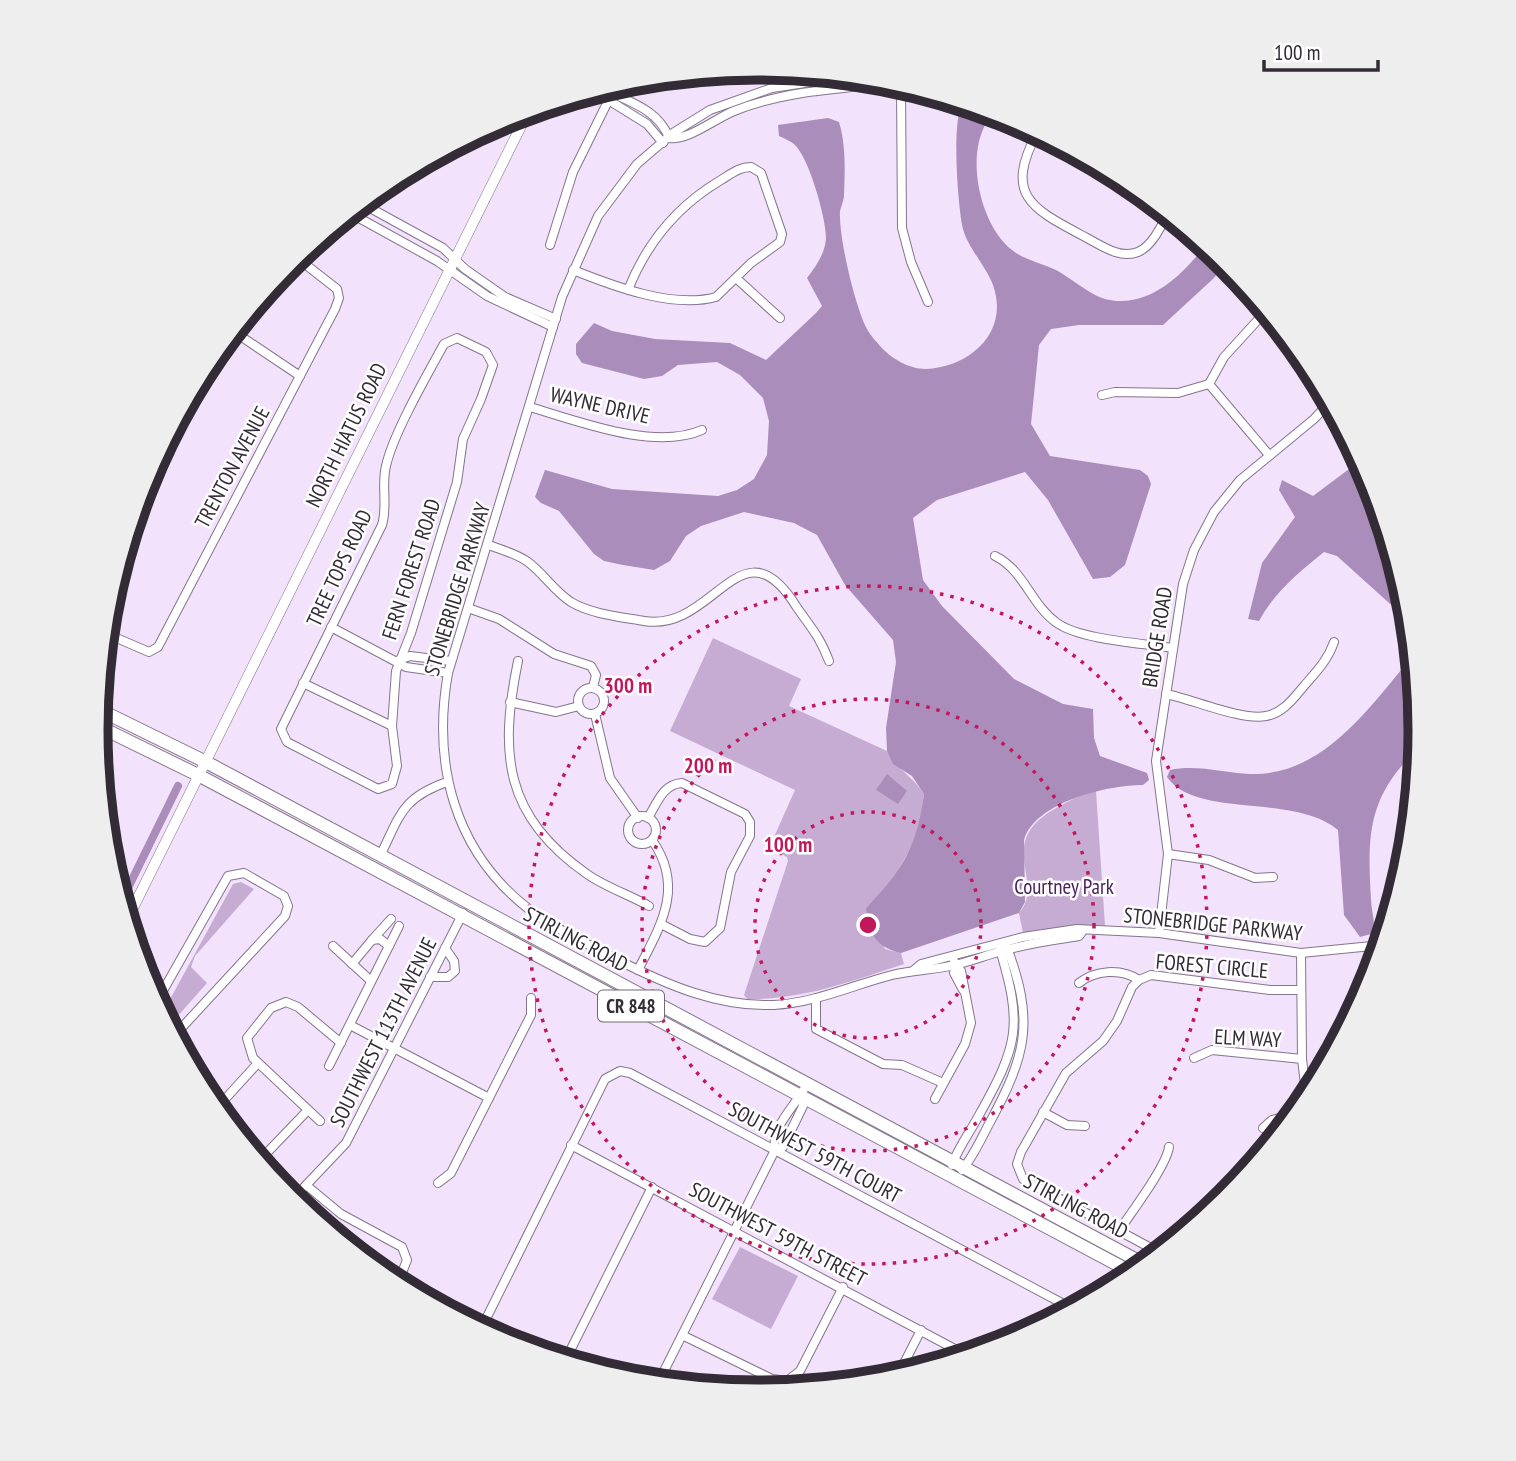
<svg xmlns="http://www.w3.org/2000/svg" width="1516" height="1461" font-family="'PT Sans Narrow',sans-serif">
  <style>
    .green { fill: #c6acd3 }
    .water { fill: #ab8dbb }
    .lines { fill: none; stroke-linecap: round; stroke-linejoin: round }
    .canal { stroke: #ab8dbb; stroke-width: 8 }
    .minor-casing { stroke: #84758c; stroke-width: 10 }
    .tertiary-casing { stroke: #84758c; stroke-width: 11 }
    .primary-casing { stroke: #84758c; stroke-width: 14 }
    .minor { stroke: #fff; stroke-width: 8 }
    .tertiary { stroke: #fff; stroke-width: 10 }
    .primary { stroke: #fff; stroke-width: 12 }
    .ring { fill: none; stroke: #c2185b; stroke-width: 3.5; stroke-dasharray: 3.5 7 }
    .labels { text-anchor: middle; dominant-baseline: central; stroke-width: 5; stroke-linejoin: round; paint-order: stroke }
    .shield { fill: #fff; stroke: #706b72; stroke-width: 2 }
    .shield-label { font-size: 19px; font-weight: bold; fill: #332c36 }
    .street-label { font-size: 21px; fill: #332c36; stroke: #fff }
    .park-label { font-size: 21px; fill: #49215b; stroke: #fff }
    .rim { fill: none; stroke: #332c36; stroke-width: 9 }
    .centre { fill: #c2185b; stroke: #fff; stroke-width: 3.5 }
    .ring-label { font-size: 21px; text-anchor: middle; font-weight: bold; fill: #c2185b; stroke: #fff; stroke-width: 5; stroke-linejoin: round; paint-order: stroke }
  </style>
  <rect width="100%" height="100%" fill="#f2e2fb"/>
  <g class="green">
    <path d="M 713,638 L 801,679 L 789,706 L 887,751 C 896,768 913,777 924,794 L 919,833 L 891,883 L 866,908 L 885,949 L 901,953 L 904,964 C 852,981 803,1000 747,999 L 744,995 L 788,861 L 787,857 L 769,848 L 795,790 L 670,731 Z"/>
    <path d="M 1096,791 L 1105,926 L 1023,933 L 1019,913 C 1046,883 996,845 1051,811 C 1065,803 1080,794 1096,791 Z"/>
    <path d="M 241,882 L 254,889 L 195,956 L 191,967 L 207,983 L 169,1026 L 162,1014 L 233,884 Z"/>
    <path d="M 740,1247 L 798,1276 L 771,1329 L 712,1299 Z"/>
  </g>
  <g class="water">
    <path d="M 963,104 L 981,109 L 987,122 C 965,156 980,225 1012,250 C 1024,260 1042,263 1056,270 C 1071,278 1086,292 1102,298 C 1144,312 1183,276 1205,245 L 1226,262 L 1214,278 L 1163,325 L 1079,325 L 1051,329 L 1039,345 L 1031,424 L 1050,456 L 1140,470 L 1148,476 L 1151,484 L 1125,565 L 1110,577 L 1093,579 L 1048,500 L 1025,472 L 937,500 L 913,518 L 923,580 L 942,606 L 1014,679 L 1063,704 L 1093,709 L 1094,738 L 1100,756 L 1147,773 L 1149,780 L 1143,785 C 1108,785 1035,802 1024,840 L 1025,902 L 1019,913 L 901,953 C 877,948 867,932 866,908 C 903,870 917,846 924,794 L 912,776 L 893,764 L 887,751 L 886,728 L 896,662 L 893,640 L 845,585 L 817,535 L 794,523 L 744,512 L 701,526 L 686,536 L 670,561 L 654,570 L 623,565 L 604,561 L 594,554 L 559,511 L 541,503 L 535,497 L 545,470 L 612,489 L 718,496 L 737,490 L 754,479 L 767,455 L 769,421 L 763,398 L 740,375 L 717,362 L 678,365 L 662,376 L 644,379 L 582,363 L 576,354 L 576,344 L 594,323 L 612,331 L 655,339 L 730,343 L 766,360 L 816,313 L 822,306 L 807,278 C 816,266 825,254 826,238 C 826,218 809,157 794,144 C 790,141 784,138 779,136 L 778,125 L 828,118 L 839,122 C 846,145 845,171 844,195 C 844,202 839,209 840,216 C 840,242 855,306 867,329 C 870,335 876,341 880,346 C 891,358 908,369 926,369 C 969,367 1010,333 993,285 C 986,266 968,248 963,229 C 958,209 951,117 963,104 Z"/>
    <path d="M 1361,460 L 1370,477 L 1408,602 L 1409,621 L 1337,556 L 1324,552 C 1299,572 1274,593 1259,621 L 1248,619 L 1262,563 L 1295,517 L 1279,490 L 1282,480 L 1313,496 Z"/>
    <path d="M 1413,656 L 1420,731 L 1419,748 C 1368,795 1367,834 1371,899 C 1371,908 1374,917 1374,926 L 1371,934 L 1360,937 L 1344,915 L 1338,830 C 1294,793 1196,819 1167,777 L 1170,770 C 1197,764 1224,773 1250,774 C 1324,776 1369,707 1413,656 Z"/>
    <path d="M 887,774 L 907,791 L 898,804 L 876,790 Z"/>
    <path d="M 1378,957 L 1359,1003 L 1360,970 L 1365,960 Z"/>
  </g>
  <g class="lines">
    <g class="canal">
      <path d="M 128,888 L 178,786"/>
      <path d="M 121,902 L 123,899"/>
    </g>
    <defs>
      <g id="minor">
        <path d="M 844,77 L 772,88 L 710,110 L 673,133 L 637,164 L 598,216 L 562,297 L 448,673 C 432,764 454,852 530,910 C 557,930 588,944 618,960 C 667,985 718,1007 774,1005 C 815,1003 853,985 892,975 C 913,970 934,970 955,965 C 972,961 989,954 1006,950 C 1029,943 1054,940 1079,936 L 1082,932"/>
        <path d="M 901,85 L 902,228 L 911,262 L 928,302"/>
        <path d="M 614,94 C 636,104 660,113 669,138"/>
        <path d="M 610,101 L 647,124 L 663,143"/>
        <path d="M 1037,133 C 1003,197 1033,209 1087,238 C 1102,246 1120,259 1138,252 C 1151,247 1162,226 1167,214"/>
        <path d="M 669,138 C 688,141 716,118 734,111 C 784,91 841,88 895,83"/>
        <path d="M 361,203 L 443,248 L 465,269 L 505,297 L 556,319"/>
        <path d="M 350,213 L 437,261 L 487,296 L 553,327"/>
        <path d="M 550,245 L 573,172 L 616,85"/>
        <path d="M 573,270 C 613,286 673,309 716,297 L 751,263 L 780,242 L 782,234 L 761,173 L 751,167 C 739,167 731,174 721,180 C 677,206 647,242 628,290"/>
        <path d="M 736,278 L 780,318"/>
        <path d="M 233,331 L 300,376"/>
        <path d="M 457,338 L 486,352 L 493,365 L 481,399 L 463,439 L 457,482 L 411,633 L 396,671 L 392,726 L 397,766 L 392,784 L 378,789 L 287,742 L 281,729 L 382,525 C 388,505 381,486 386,466 C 393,434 427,375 444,344 Z"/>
        <path d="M 1209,384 L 1224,357 L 1266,311"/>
        <path d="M 1209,384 L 1269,455"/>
        <path d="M 1102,395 L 1115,392 L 1178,393 L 1209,384"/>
        <path d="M 530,407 C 578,421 654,451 702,430"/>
        <path d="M 489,545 C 502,550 517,554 528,562 C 544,574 554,591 571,602 C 591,614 621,617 644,621 C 714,633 741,518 796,606 C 811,628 819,635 829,661"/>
        <path d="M 995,556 C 1024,570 1031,605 1057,623 C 1081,640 1142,643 1173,648"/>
        <path d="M 468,608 L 499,619 L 554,654 L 591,666 L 596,675 L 593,687"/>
        <path d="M 331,627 L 406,667 L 448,673"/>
        <path d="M 105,633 L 149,652 L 158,647 L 335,309 L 339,298 L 337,289 L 296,257"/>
        <path d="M 399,660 L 410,656 L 451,661"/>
        <path d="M 518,661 C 499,754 504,816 587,874 C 605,887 630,895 649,906"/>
        <path d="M 303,683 L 392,726"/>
        <circle cx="591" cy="701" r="13"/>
        <path d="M 1166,694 C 1192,699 1242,721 1266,716 C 1283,713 1293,699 1304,686 C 1316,672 1328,660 1334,642"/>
        <path d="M 510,702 L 556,712 L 579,706"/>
        <path d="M 595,714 L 610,778 L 638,818"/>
        <circle cx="642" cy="830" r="14"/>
        <path d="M 648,818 C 657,803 663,784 682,783 L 745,814 L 750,822 L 750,836 L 731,872 L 720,928 L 705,942 L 690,939 L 661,924"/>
        <path d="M 1168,854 L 1209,860 L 1255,878 L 1273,877"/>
        <path d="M 380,856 C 400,816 401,798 447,782"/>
        <path d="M 1159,933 L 1168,854 L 1156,761 L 1183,584 L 1194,550 L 1214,512 L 1240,480 L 1314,419 L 1330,402"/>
        <path d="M 372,940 L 391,919"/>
        <path d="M 333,946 L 371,981"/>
        <path d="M 1301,953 L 1302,1059 L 1307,1101"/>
        <path d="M 352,964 L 372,940 L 380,939 L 389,946"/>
        <path d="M 956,965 L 954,973 L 963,990"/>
        <path d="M 638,970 C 661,925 685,887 652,840"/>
        <path d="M 914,970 L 921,964 L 1023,937 L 1077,929 L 1159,933 L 1301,953 L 1382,945"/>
        <path d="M 430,977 L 448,977 L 455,971 L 454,961 L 445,948"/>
        <path d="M 1079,983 C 1095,970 1121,968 1139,980"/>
        <path d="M 816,998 L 816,1029 L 883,1064 L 902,1065 L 943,1083"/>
        <path d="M 156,1003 L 228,876 L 244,873 L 284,896 L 288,906 L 285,916 L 174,1036"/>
        <path d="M 350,1025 L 489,1098"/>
        <path d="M 1194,1058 L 1212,1050 L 1302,1059"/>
        <path d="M 329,1066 L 399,926"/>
        <path d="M 935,1099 L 965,1044 L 971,1023 L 961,971 L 954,961"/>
        <path d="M 216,1109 L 258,1063"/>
        <path d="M 1043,1112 L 1067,1125 L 1085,1126"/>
        <path d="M 320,1121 L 253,1058 L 247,1038 L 271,1008 L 286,1002 L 298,1007 L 341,1043"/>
        <path d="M 1263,1128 L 1272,1120 L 1297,1113"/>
        <path d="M 571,1145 L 968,1356"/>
        <path d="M 775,1150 C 770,1127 798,1103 807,1084"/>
        <path d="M 259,1161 L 308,1110"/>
        <path d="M 952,1165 C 958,1148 970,1132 978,1117 C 1019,1044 1023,1026 999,946"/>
        <path d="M 962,1170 C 973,1157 981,1139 989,1124 C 1027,1054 1035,1021 1006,945"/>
        <path d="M 438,1183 L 451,1173 L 531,1015 L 531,998"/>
        <path d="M 306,1185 L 341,1214 L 402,1247 L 407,1260 L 397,1285"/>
        <path d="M 292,1200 L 346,1143 L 463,913"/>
        <path d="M 1119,1231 C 1132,1211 1166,1167 1169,1147"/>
        <path d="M 1160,1253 L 1023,1179 L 1017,1164 L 1021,1152 L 1066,1073 L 1103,1041 L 1117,1021 L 1132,987 L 1139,980 L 1151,975 L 1270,990 L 1301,990"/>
        <path d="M 487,1333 L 486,1319 L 605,1079 L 620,1071 L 630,1073 L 1073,1309"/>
        <path d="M 682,1335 L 772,1379 L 787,1381 L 800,1371 L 843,1287"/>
        <path d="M 565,1361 L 652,1187"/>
        <path d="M 897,1377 L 921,1330"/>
        <path d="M 658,1383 L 775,1150 L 783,1147 L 803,1106 L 801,1096"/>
      </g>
      <path id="tertiary" d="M 127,920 L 528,112"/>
      <g id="primary">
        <path d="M 98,709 L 206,762 L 1146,1265"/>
        <path d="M 96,725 L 200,776 L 1135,1274"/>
      </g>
    </defs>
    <use href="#minor" class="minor-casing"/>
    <use href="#tertiary" class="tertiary-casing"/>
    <use href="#primary" class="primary-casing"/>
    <use href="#minor" class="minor"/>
    <use href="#tertiary" class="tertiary"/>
    <use href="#primary" class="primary"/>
  </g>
  <g class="ring">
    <circle cx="868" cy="925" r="113"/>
    <circle cx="868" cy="925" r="226"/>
    <circle cx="868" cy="925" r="339"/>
  </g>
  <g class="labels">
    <rect class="shield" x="598" y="990.5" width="66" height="31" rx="5"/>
    <g class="shield-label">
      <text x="631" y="1006">CR 848</text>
    </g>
    <g class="street-label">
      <text transform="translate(600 405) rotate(13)">WAYNE DRIVE</text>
      <text transform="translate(346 435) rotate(-64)">NORTH HIATUS ROAD</text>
      <text transform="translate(232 467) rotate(-62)">TRENTON AVENUE</text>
      <text transform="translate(339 568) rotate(-65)">TREE TOPS ROAD</text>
      <text transform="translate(411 569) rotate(-72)">FERN FOREST ROAD</text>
      <text transform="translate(457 589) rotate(-73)">STONEBRIDGE PARKWAY</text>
      <text transform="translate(1157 637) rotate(-81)">BRIDGE ROAD</text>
      <text transform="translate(1213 924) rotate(6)">STONEBRIDGE PARKWAY</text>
      <text transform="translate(576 939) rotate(28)">STIRLING ROAD</text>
      <text transform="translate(1212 966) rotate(5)">FOREST CIRCLE</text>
      <text transform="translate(383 1032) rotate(-63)">SOUTHWEST 113TH AVENUE</text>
      <text transform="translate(1248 1038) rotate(3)">ELM WAY</text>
      <text transform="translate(815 1152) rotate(28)">SOUTHWEST 59TH COURT</text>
      <text transform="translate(1076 1206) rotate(28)">STIRLING ROAD</text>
      <text transform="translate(778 1234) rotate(28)">SOUTHWEST 59TH STREET</text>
    </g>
    <g class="park-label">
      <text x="1064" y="886">Courtney Park</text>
    </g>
  </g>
  <path d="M0 0H1516V1461H0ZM108 730a650 650 0 1 1 1300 0a650 650 0 1 1-1300 0Z" fill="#efeeef" fill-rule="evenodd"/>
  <path class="rim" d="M108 730a650 650 0 1 1 1300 0a650 650 0 1 1-1300 0Z"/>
  <circle cx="868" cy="925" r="10" class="centre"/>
  <g class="ring-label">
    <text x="628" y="693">300 m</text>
    <text x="708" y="773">200 m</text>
    <text x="788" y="852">100 m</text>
  </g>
  <path d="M1264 60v10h114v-10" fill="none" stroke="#332c36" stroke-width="3.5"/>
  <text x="1274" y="60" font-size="21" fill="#332c36" stroke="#ffffff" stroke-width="5" paint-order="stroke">100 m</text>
</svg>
